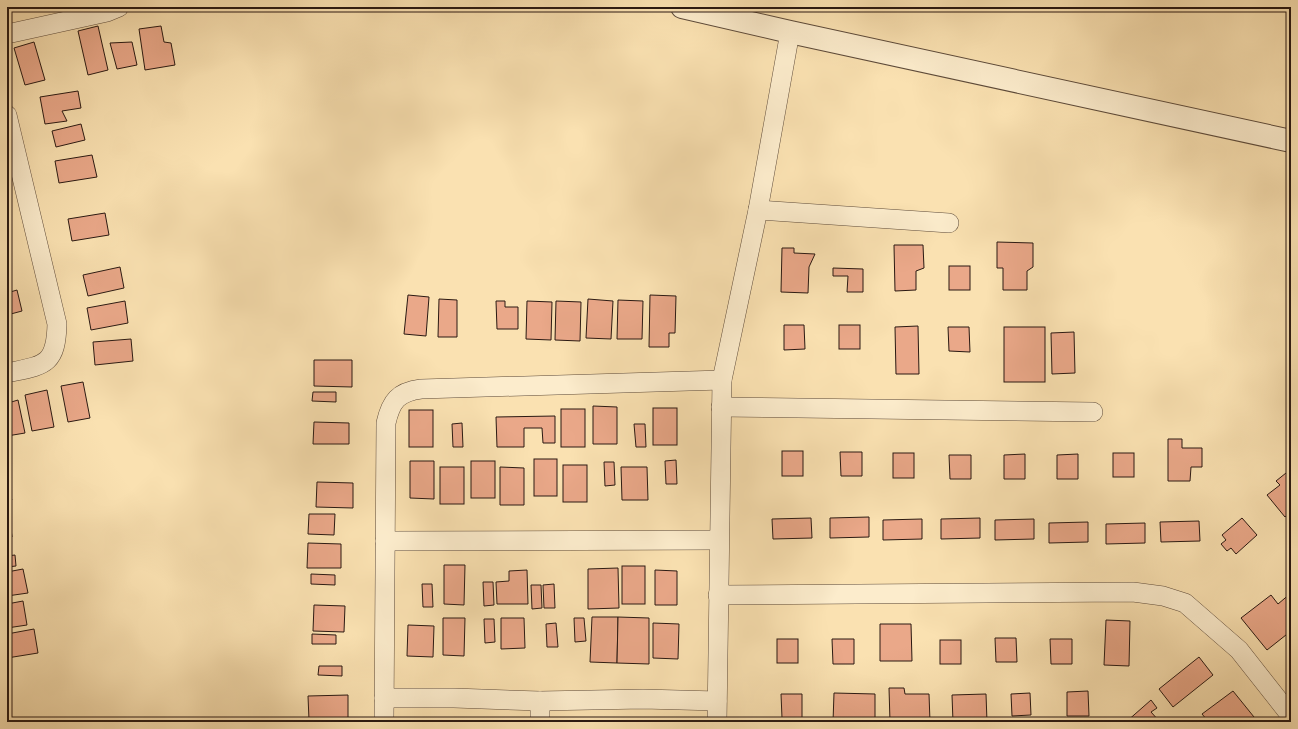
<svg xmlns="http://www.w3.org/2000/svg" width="1298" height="729" font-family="'Libre Bodoni',serif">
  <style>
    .building { fill: #eaa889; stroke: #2a1912 }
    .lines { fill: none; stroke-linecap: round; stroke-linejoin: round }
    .minor-casing { stroke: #5e4b3a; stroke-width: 20 }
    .tertiary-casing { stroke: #5e4b3a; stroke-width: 24 }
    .minor { stroke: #fceccc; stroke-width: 19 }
    .tertiary { stroke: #fceccc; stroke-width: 22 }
  </style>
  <rect width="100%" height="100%" fill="#fae1b1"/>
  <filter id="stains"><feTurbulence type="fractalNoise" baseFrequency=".005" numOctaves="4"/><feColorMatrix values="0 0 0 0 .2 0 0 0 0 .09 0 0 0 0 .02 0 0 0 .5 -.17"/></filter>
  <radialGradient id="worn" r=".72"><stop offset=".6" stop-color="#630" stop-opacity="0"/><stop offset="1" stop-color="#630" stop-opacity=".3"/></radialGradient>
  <g class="building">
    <path d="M 98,26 L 108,70 L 88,75 L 78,31 Z"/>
    <path d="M 161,26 L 164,42 L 171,43 L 175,65 L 145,70 L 139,29 Z"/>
    <path d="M 34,42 L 45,80 L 25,85 L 14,48 Z"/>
    <path d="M 132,42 L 137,65 L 117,69 L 110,43 Z"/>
    <path d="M 78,91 L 81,108 L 62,111 L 67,121 L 45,124 L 40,97 Z"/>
    <path d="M 81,124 L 85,140 L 56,147 L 52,131 Z"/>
    <path d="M 92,155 L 97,177 L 59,183 L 55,161 Z"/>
    <path d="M 105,213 L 109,235 L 72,241 L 68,219 Z"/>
    <path d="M 7,233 L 11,252 L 7,253 Z"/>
    <path d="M 997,242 L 1033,243 L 1033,267 L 1027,271 L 1027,290 L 1003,290 L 1003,268 L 997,268 Z"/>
    <path d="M 894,245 L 923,245 L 924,268 L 916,271 L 916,290 L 895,291 Z"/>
    <path d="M 782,248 L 794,248 L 794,253 L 815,254 L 809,267 L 808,293 L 781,292 Z"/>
    <rect x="949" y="266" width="21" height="24"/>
    <path d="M 120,267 L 124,288 L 88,296 L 83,275 Z"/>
    <path d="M 833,268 L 863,269 L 863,292 L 847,292 L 848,276 L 833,276 Z"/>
    <path d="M 17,290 L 22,311 L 7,315 L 7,293 Z"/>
    <path d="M 408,295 L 429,297 L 426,336 L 404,334 Z"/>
    <path d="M 650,295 L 676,296 L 675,333 L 669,333 L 669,347 L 649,347 Z"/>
    <path d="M 439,299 L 457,300 L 457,337 L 438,337 Z"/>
    <path d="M 588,299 L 613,301 L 611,339 L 586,338 Z"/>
    <path d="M 618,300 L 643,301 L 642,339 L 617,339 Z"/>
    <path d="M 125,301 L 128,323 L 91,330 L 87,308 Z"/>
    <path d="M 496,301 L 505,301 L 505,307 L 518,307 L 518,329 L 497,329 Z"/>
    <path d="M 527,301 L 552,302 L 551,340 L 526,339 Z"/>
    <path d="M 556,301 L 581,302 L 580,341 L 555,340 Z"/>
    <path d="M 784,325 L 804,325 L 805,349 L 784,350 Z"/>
    <rect x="839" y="325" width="21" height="24"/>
    <path d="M 918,326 L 919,374 L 896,374 L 895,327 Z"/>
    <path d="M 948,327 L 969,327 L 970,352 L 949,351 Z"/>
    <rect x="1004" y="327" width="41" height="55"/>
    <path d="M 1074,332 L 1075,373 L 1052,374 L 1051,333 Z"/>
    <path d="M 131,339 L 133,361 L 95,365 L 93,342 Z"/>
    <path d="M 314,360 L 352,360 L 352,387 L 314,386 Z"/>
    <path d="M 83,382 L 90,418 L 68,422 L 61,386 Z"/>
    <path d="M 47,390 L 54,427 L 32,431 L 25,395 Z"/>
    <path d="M 313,392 L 336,392 L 336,402 L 312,401 Z"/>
    <path d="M 7,398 L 8,403 L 18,400 L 25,433 L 7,436 Z"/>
    <path d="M 593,406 L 617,407 L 617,444 L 593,444 Z"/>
    <rect x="653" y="408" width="24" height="37"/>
    <rect x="561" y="409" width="24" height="38"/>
    <rect x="409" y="410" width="24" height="37"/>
    <path d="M 555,416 L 555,443 L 543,443 L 542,428 L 524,428 L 524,447 L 497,447 L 496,417 Z"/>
    <path d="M 314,422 L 349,423 L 349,444 L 313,444 Z"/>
    <path d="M 462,423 L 463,447 L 453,447 L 452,424 Z"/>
    <path d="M 634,424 L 645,424 L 646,447 L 636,447 Z"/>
    <path d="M 1168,439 L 1182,439 L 1182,448 L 1202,448 L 1202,467 L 1191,467 L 1190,481 L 1168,481 Z"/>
    <rect x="782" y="451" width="21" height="25"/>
    <path d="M 840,452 L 862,452 L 862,476 L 841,476 Z"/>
    <rect x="893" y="453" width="21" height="25"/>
    <rect x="1113" y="453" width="21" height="24"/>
    <path d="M 1025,454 L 1025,479 L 1004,479 L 1004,455 Z"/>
    <path d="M 1078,454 L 1078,479 L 1057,479 L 1057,455 Z"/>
    <path d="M 949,455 L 971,455 L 971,479 L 950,479 Z"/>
    <rect x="534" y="459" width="23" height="37"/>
    <path d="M 676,460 L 677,484 L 666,484 L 665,461 Z"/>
    <path d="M 410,461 L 434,461 L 434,499 L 410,498 Z"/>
    <rect x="471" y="461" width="24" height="37"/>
    <path d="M 604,462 L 614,462 L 615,485 L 605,486 Z"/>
    <rect x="563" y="465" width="24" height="37"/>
    <rect x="440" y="467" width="24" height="37"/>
    <path d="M 500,467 L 524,468 L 524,505 L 500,505 Z"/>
    <path d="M 621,467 L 647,467 L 648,500 L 622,500 Z"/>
    <path d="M 1291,469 L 1291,512 L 1285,517 L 1267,495 L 1280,485 L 1276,481 Z"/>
    <path d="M 317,482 L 353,483 L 353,508 L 316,507 Z"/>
    <path d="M 7,491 L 12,500 L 7,503 Z"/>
    <path d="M 9,513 L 12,537 L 7,538 L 7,514 Z"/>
    <path d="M 309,514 L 335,514 L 334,535 L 308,534 Z"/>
    <path d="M 869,517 L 869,537 L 830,538 L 830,518 Z"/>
    <path d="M 811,518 L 812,538 L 773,539 L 772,519 Z"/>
    <path d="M 980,518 L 980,538 L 941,539 L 941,519 Z"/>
    <path d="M 1242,518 L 1257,535 L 1236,554 L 1231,548 L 1227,551 L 1221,544 L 1226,540 L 1222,535 Z"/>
    <path d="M 922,519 L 922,539 L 883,540 L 883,520 Z"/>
    <path d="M 1034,519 L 1034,539 L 995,540 L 995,520 Z"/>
    <path d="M 1199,521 L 1200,541 L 1161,542 L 1160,522 Z"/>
    <path d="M 1088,522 L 1088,542 L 1049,543 L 1049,523 Z"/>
    <path d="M 1145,523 L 1145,543 L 1106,544 L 1106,524 Z"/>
    <path d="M 308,543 L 341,544 L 341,568 L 307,568 Z"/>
    <path d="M 15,555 L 16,566 L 7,567 L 7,556 Z"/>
    <path d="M 444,565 L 465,565 L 464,605 L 444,604 Z"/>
    <rect x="622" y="566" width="23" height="38"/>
    <path d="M 618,568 L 619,608 L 588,609 L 588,569 Z"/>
    <path d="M 23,569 L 28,593 L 7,596 L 7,572 Z"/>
    <path d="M 527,570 L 528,604 L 497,604 L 496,582 L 509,581 L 509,571 Z"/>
    <path d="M 655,570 L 677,571 L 677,605 L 655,605 Z"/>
    <path d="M 311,574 L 335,575 L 335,585 L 311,584 Z"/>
    <path d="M 483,582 L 493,582 L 494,605 L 484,606 Z"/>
    <path d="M 422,584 L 432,584 L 433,607 L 423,607 Z"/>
    <path d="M 554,584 L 555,608 L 544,608 L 543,585 Z"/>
    <path d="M 531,585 L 541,585 L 542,608 L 532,609 Z"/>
    <path d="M 1291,593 L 1291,631 L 1267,650 L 1241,618 L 1271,595 L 1278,604 Z"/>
    <path d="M 23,601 L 27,625 L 7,628 L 7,604 Z"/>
    <path d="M 314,605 L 345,606 L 344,632 L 313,631 Z"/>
    <path d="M 592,617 L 618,617 L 617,663 L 590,662 Z"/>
    <path d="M 618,617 L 649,618 L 649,664 L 617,663 Z"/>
    <path d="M 443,618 L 465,618 L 464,656 L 443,655 Z"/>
    <path d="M 501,618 L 524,618 L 525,648 L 501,649 Z"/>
    <path d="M 574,618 L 584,618 L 586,641 L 575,642 Z"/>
    <path d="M 484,619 L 494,619 L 495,642 L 485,643 Z"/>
    <path d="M 1106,620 L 1130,621 L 1129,666 L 1104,665 Z"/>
    <path d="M 556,623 L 558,647 L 547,647 L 546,624 Z"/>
    <path d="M 653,623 L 679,624 L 678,659 L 653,658 Z"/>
    <path d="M 880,624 L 911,624 L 912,661 L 880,661 Z"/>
    <path d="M 408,625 L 434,626 L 433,657 L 407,656 Z"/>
    <path d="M 34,629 L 38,653 L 7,658 L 7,634 Z"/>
    <path d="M 312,634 L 336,635 L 336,644 L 312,644 Z"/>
    <path d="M 995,638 L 1016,638 L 1017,662 L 996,662 Z"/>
    <rect x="777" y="639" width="21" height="24"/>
    <path d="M 832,639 L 854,639 L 854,664 L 833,664 Z"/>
    <path d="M 1050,639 L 1072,639 L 1072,664 L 1051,664 Z"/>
    <rect x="940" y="640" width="21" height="24"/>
    <path d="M 1199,657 L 1213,675 L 1173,707 L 1159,689 Z"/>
    <path d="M 319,666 L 342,666 L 342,676 L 318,675 Z"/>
    <path d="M 889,688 L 904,688 L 905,694 L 929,694 L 930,722 L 890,722 Z"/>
    <path d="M 1088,691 L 1089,716 L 1067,716 L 1067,692 Z"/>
    <path d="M 1233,691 L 1254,717 L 1248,722 L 1205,722 L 1207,720 L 1202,714 Z"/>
    <path d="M 834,693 L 875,694 L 875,719 L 858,718 L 858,722 L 833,722 Z"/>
    <path d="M 1030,693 L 1031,715 L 1012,716 L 1011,694 Z"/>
    <path d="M 781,694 L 802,694 L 802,718 L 782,718 Z"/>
    <path d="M 986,694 L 987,722 L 953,722 L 952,695 Z"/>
    <path d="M 348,695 L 348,720 L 309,720 L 308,696 Z"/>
    <path d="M 1151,700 L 1157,708 L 1151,712 L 1160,722 L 1126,722 Z"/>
    <rect x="628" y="721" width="37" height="1"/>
  </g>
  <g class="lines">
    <defs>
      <g id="minor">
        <path d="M 7,34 L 107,12 L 119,7"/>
        <path d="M 7,115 L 57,324 C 56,366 44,365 7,373"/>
        <path d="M 758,210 L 949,223"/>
        <path d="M 721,407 L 1093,412"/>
        <path d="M 385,541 L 719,540"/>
        <path d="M 718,595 L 1133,592 L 1163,596 L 1185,603 L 1239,650 L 1291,716"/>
        <path d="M 384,698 L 454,698 L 540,701 L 643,699 L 717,701"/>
        <path d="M 540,701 L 540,722"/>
        <path d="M 384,722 L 386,423 C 391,401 398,392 421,389 L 722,380"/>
        <path d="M 717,722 L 722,380 L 758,210 L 790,32"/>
      </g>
      <path id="tertiary" d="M 682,7 L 790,32 L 1291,141"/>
    </defs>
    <use href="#minor" class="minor-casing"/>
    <use href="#tertiary" class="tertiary-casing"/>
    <use href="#minor" class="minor"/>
    <use href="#tertiary" class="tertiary"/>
  </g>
  <rect width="1298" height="729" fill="none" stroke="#fae1b1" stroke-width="24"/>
  <rect x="8" y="8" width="1282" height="713" fill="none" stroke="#2a1912" stroke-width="2"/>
  <rect x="12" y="12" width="1274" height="705" fill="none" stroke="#2a1912"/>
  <rect width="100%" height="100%" filter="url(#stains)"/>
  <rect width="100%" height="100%" fill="url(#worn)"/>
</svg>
